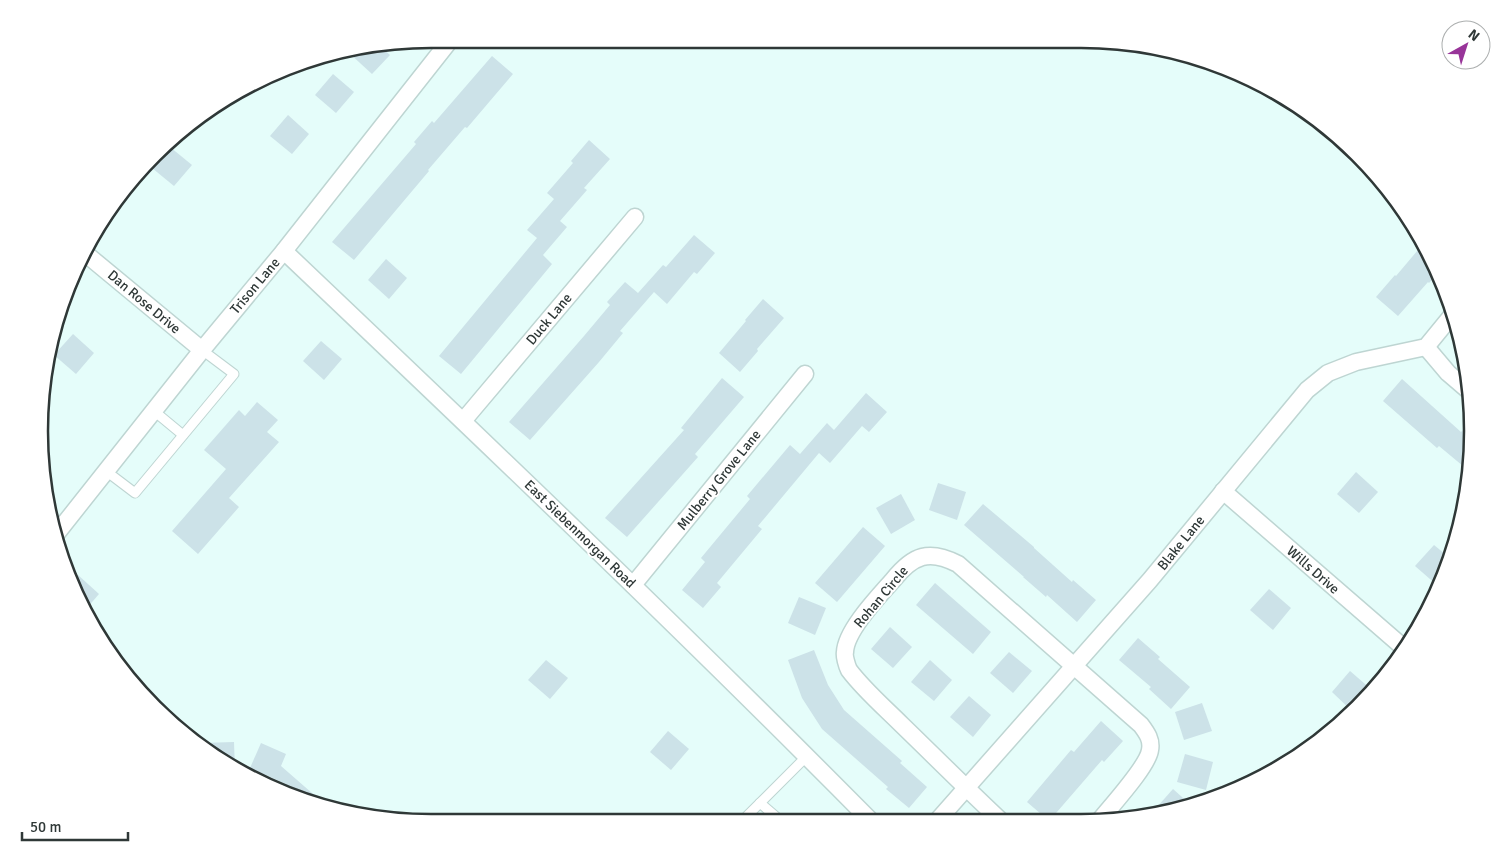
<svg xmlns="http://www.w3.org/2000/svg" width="1511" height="862" font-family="Signika,sans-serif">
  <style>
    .building { fill: #cce2e8 }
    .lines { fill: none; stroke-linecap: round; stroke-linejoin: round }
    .service-casing { stroke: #bed5d2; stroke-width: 11 }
    .minor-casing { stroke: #bed5d2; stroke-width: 19 }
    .service { stroke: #fff; stroke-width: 9 }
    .minor { stroke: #fff; stroke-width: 16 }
    .labels { text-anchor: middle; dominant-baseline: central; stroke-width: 4; stroke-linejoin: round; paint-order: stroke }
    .street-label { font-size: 14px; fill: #2f3837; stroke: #fff }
    .rim { fill: none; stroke: #2f3837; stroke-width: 2.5 }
  </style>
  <rect width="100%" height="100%" fill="#e5fdfa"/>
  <g class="building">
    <path d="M 381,47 L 390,55 L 372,74 L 348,52 Z"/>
    <path d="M 492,56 L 513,74 L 467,128 L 465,127 L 428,170 L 429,171 L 354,260 L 332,242 L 416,144 L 414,142 L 432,121 L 434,123 Z"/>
    <path d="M 333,74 L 354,92 L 336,113 L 315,95 Z"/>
    <path d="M 288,115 L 309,134 L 292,154 L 270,136 Z"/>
    <path d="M 589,140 L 610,159 L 584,188 L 587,190 L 560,221 L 567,227 L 543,255 L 552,264 L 461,374 L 439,356 L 537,238 L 527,230 L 554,199 L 547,193 L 573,163 L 571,161 Z"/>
    <path d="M 170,147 L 192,165 L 174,186 L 152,168 Z"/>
    <path d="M 694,235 L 715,253 L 697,274 L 694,272 L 667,304 L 654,292 L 620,331 L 623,333 L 599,362 L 530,440 L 509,422 L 584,336 L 610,305 L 607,302 L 625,282 L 638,293 L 663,265 L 666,267 Z"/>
    <path d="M 1423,244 L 1432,258 L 1438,273 L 1429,283 L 1428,282 L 1398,316 L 1376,297 L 1395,275 L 1396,276 Z"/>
    <path d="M 386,259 L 407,278 L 389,299 L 368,280 Z"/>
    <path d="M 763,299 L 784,318 L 757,349 L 758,351 L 740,372 L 719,353 L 746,321 L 745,320 Z"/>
    <path d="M 73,334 L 94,353 L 76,374 L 54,355 Z"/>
    <path d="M 321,341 L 342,359 L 324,380 L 303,361 Z"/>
    <path d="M 722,378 L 744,397 L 695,454 L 698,457 L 627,537 L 605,518 L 684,430 L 681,428 Z"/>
    <path d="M 1402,379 L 1461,432 L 1464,429 L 1470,434 L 1469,471 L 1439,446 L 1437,448 L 1383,401 Z"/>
    <path d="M 866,393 L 887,412 L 869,432 L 862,426 L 830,463 L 819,453 L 758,526 L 762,529 L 717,583 L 721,587 L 703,608 L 682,590 L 705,562 L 701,558 L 750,499 L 747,496 L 790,445 L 800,454 L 827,423 L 834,430 Z"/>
    <path d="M 257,402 L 278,420 L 267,432 L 279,442 L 229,498 L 239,507 L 198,554 L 172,531 L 226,469 L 204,450 L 239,410 L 245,416 Z"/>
    <path d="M 1356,472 L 1378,492 L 1359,513 L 1337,494 Z"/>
    <path d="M 938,483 L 966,492 L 957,520 L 929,510 Z"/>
    <path d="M 901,494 L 915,520 L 891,534 L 876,508 Z"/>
    <path d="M 983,504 L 1034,547 L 1034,548 L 1072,582 L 1073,580 L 1096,600 L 1077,622 L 1047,595 L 1046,597 L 1023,577 L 1024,577 L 964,525 Z"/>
    <path d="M 863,527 L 885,546 L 837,602 L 815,583 Z"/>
    <path d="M 1434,545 L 1451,559 L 1438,586 L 1415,566 Z"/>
    <path d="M 78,575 L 99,594 L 86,609 L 70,584 Z"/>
    <path d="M 935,583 L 991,632 L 973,654 L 916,605 Z"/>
    <path d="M 1269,589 L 1291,608 L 1273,630 L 1250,610 Z"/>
    <path d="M 799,597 L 826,608 L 815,635 L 788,623 Z"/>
    <path d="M 890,627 L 912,647 L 893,668 L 871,649 Z"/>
    <path d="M 1138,638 L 1160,657 L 1158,659 L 1190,687 L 1171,709 L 1149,689 L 1151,687 L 1119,660 Z"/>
    <path d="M 814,650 L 828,685 L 844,710 L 902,761 L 900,763 L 927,787 L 909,808 L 886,789 L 888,787 L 822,729 L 802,698 L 788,660 Z"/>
    <path d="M 1009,652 L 1032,671 L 1013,693 L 990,673 Z"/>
    <path d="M 546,660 L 568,678 L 550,699 L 528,680 Z"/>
    <path d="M 930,660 L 952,680 L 934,701 L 911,682 Z"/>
    <path d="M 1350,671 L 1372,690 L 1353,712 L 1332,692 Z"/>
    <path d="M 969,696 L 991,715 L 973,737 L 950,717 Z"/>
    <path d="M 1202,703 L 1212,731 L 1184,740 L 1175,712 Z"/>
    <path d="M 1101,721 L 1123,741 L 1104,762 L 1102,760 L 1050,820 L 1048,820 L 1027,802 L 1071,750 L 1074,752 Z"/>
    <path d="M 668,731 L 689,749 L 671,770 L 650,752 Z"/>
    <path d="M 234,742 L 235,771 L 201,743 Z"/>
    <path d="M 261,743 L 286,754 L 281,766 L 328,807 L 327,809 L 282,790 L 286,784 L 250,768 Z"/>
    <path d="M 1185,754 L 1213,762 L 1206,790 L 1177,782 Z"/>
    <path d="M 1173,789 L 1192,806 L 1149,816 Z"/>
  </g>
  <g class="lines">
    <defs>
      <g id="service">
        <path d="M 154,411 L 183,435"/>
        <path d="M 106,471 L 135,493 L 234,374 L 202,350"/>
        <path d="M 760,803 L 781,821"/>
        <path d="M 744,821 L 747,816 L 807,756"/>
      </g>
      <g id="minor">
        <path d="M 284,251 C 482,439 679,627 871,821"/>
        <path d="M 86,254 L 202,350"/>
        <path d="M 1426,347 L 1448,373 L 1469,391"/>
        <path d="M 463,421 L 635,217"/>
        <path d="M 1223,491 L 1404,648"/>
        <path d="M 57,533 L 202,350 L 284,251 L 451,39"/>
        <path d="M 633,585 L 805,374"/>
        <path d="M 1000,820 C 967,789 935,757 902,725 C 884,707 864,690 849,670 C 847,666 844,656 845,652 C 846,630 879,596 893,580 C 913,555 929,549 958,564 L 1141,725 C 1147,733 1152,740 1150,750 C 1148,766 1112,805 1100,820"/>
        <path d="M 937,821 L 1150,580 L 1307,390 L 1328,373 L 1356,362 L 1426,347 L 1453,314"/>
      </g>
    </defs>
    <use href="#service" class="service-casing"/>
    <use href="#minor" class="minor-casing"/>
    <use href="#service" class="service"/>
    <use href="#minor" class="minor"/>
  </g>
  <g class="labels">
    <g class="street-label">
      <text transform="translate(255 286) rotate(-50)">Trison Lane</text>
      <text transform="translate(144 302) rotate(40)">Dan Rose Drive</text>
      <text transform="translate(549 319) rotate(-50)">Duck Lane</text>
      <text transform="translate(719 480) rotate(-51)">Mulberry Grove Lane</text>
      <text transform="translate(580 534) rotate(44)">East Siebenmorgan Road</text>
      <text transform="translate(1181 543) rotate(-51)">Blake Lane</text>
      <text transform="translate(1313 570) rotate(41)">Wills Drive</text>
      <text transform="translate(881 597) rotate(-50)">Rohan Circle</text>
    </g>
  </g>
  <path d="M0 0H1511V862H0ZM431 48H1081A383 383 0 0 1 1464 431V431A383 383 0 0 1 1081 814H431A383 383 0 0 1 48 431V431A383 383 0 0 1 431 48Z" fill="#fff" fill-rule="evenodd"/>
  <path class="rim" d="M431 48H1081A383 383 0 0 1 1464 431V431A383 383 0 0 1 1081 814H431A383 383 0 0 1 48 431V431A383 383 0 0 1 431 48Z"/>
  <g transform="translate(1466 45) rotate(39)"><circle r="24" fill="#ffffff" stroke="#acafaf"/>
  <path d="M0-4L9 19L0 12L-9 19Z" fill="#983499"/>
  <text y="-8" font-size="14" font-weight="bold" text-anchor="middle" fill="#2f3837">N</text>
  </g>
  <path d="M22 832v8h106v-8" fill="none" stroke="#2f3837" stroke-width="2.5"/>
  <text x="30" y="832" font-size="15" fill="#2f3837" stroke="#ffffff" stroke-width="4" paint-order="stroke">50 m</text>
</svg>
